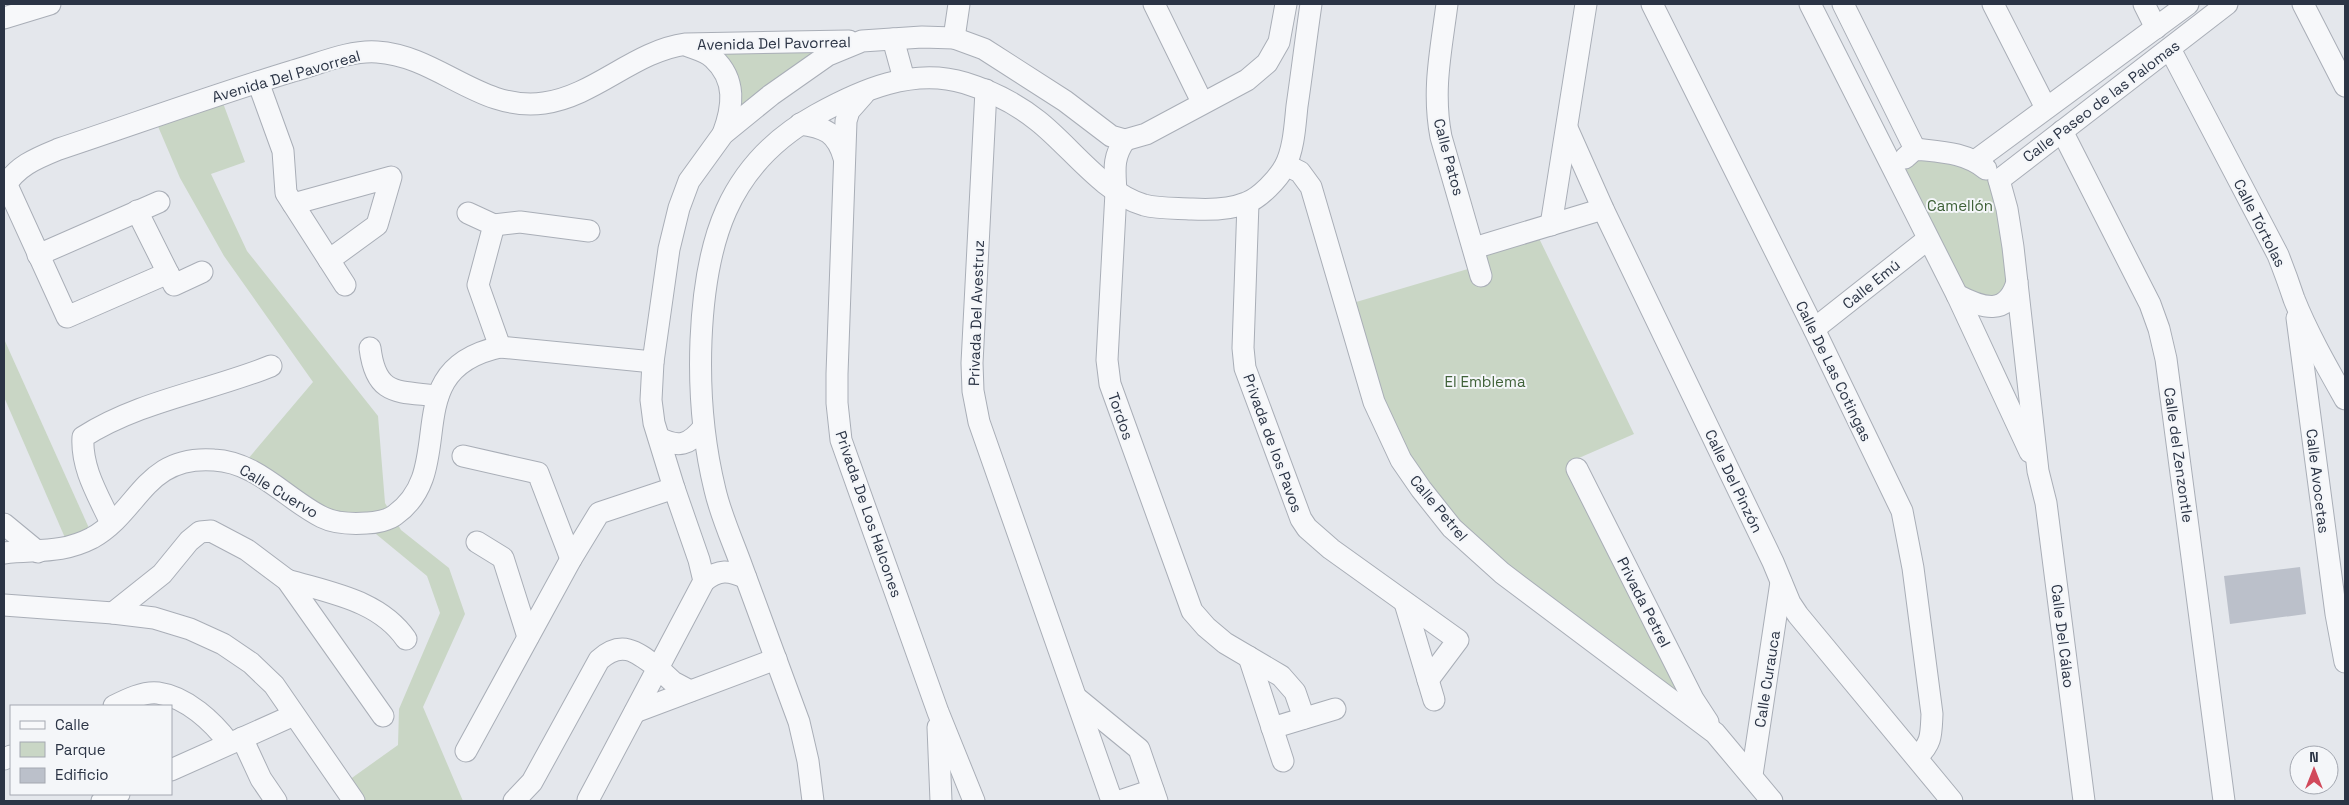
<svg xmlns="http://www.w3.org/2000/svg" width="2349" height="805" font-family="'Space Grotesk',sans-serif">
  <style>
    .green { fill: #c9d6c5 }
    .building { fill: #bbc0ca }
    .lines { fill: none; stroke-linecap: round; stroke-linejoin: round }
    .minor-casing { stroke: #a9aeb7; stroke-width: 23 }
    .minor { stroke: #f7f8fa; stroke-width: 21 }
    .labels { text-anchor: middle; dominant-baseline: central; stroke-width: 4; stroke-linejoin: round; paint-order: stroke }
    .street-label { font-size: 15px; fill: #2b3445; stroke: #f4f6f9 }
    .park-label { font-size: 15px; fill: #3f6138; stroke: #f4f6f9 }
  </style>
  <rect width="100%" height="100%" fill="#e4e7ec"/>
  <g class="green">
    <path d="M 862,41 L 723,134 L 725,73 L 686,44 Z"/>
    <path d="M 220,95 L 245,162 L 211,174 L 247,251 L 378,416 L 385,503 L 401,530 L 449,568 L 465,614 L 423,707 L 463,801 L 354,801 L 342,785 L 398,745 L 399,709 L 440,613 L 427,576 L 376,534 L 371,523 L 347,524 L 242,466 L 313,382 L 224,256 L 180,178 L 154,117 Z"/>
    <path d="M 1915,149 L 1999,180 L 2013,247 L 2004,303 L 1957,295 L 1896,176 Z"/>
    <path d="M 1535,230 L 1634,434 L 1572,461 L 1693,699 L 1642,680 L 1421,489 L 1346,305 L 1478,266 L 1474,248 Z"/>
    <path d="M 4,339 L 93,537 L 69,547 L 4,397 Z"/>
  </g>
  <path class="building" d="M 2300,567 L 2306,614 L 2230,624 L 2224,576 Z"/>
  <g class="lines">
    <defs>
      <g id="minor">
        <path d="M 1154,4 L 1202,102"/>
        <path d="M 1447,4 C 1441,51 1432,90 1441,137 L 1481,276"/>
        <path d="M 1652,4 L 1814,329 L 1902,511 L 1913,568 L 1932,714 C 1931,735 1932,743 1917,757"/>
        <path d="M 1810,4 L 1957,295 L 2030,452"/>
        <path d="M 1843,4 L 1915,149"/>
        <path d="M 1993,4 L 2046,108"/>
        <path d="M 2144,4 L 2156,28"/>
        <path d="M 2303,4 L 2345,86"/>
        <path d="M 4,18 L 50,4"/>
        <path d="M 954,38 L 959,4"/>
        <path d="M 893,39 L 904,79"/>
        <path d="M 688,46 C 696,49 707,52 713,58 C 737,80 733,107 723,134"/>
        <path d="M 2170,49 L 2278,255 C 2284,270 2289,284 2294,299 C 2308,334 2327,367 2345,399"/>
        <path d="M 258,82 L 283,151 L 286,193 L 345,285"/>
        <path d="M 986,90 L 972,363 L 973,391 L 979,422 L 1112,801"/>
        <path d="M 864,94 L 849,111 L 846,121 L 837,374 L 837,403 L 841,440 L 938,712 L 974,801"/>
        <path d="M 800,124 C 825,127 837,133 844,158"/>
        <path d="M 1567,128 L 1603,209 L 1773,562 L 1790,603 L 1798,615 L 1952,801"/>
        <path d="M 2062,131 L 2150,304 L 2159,329 L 2166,359 L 2224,801"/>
        <path d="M 1125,140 C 1112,158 1115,171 1116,192 L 1107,360 L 1110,384 L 1192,611 L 1206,627 L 1225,643 L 1281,676 L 1295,692 L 1304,718"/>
        <path d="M 1905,158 L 1915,149 C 1941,152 1965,152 1986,169"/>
        <path d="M 1975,161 L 2188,4"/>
        <path d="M 1286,165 L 1300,172 L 1311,187 L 1374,402 L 1401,460 L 1421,489 L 1452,528 L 1502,573 L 1715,733 L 1772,801"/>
        <path d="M 1999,180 L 2007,209 L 2013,247 L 2038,471 L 2046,503 L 2084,801"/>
        <path d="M 1999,180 L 2227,4"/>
        <path d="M 6,183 L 67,317 L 168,273 L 174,285 L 202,272"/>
        <path d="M 4,188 C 16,166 37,158 59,149 C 137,123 214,95 293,71 C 319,64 349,50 377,52 C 439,56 480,112 544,103 C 595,96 634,51 686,44 L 849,41"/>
        <path d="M 1248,203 L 1243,348 L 1245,368 L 1301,519 L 1307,528 L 1331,549 L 1458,640 L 1428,680"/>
        <path d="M 293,204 L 391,177 L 377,225 L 329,260"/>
        <path d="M 137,211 L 168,273"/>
        <path d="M 468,213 L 494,225 L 478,285 L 500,347"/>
        <path d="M 494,225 L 520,222 L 589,231"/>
        <path d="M 1551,225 L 1586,4"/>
        <path d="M 1474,248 L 1603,209"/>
        <path d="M 38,255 L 159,202"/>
        <path d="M 1957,295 C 1982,308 2007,317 2017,282"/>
        <path d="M 2297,318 L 2336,614 L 2345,662"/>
        <path d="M 1814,329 L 1928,239"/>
        <path d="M 370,348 C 376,397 398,391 438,396"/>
        <path d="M 659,438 C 679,448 689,445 703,428"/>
        <path d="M 463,456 L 538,473 L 571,559"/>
        <path d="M 1577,469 L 1693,699 L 1708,722"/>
        <path d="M 111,523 C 98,495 81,468 83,437 C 139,401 209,391 271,366"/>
        <path d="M 4,524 L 38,552"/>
        <path d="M 477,542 L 503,558 L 528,637"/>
        <path d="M 4,553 C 36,549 61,554 92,538 C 140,511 144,455 214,460 C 257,462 286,499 322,517 C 336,524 352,524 367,523 C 375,523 389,520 395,515 C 461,468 394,370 500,347 L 653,362"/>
        <path d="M 287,580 C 330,593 379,600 406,639"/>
        <path d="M 704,581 C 719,569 729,570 746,578"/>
        <path d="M 1405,603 L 1434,700"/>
        <path d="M 4,605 L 113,613 L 154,618 L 190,629 L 223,644 L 251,663 L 274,685 L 354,801"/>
        <path d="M 113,613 L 162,574 L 189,541 L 200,532 L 211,531 L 247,550 L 287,580 L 383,716"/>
        <path d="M 1249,657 L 1283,761"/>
        <path d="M 690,691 L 673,682 L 658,668 L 704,581 L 699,560 L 674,488 L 654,423 L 651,400 L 653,362 L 669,249 L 679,208 L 689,181 L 723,134 L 771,95 L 828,55 L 862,41 L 922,37 L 954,38 L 984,49 L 1065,101 L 1111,136 L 1125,140 L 1146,134 L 1247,80 L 1267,63 L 1279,42 L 1286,4"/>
        <path d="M 1078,699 L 1139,749 L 1157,801"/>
        <path d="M 114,706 C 126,700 144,691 158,693 C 187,697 213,722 229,743"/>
        <path d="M 635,712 L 776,659"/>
        <path d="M 938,727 L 941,801"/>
        <path d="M 1272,728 L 1335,709"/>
        <path d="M 242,738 L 261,779 L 276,801"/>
        <path d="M 466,751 L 571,559 L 599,513 L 674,488"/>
        <path d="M 4,759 L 11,756"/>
        <path d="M 171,770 L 294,715"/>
        <path d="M 1752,775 L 1781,582"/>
        <path d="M 102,801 L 119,794"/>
        <path d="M 514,801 L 532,782 L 599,660 C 622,639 637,652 658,668 L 588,800"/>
        <path d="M 813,801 L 808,761 L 799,722 C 780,670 761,619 742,567 C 733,542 721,516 715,490 C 703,441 699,391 701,340 C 705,244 726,165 816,115 C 861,90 913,67 965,83 C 991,91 1017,104 1038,121 C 1071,147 1103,193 1144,205 C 1159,209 1177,208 1192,209 C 1210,210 1229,210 1246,203 C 1260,198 1278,179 1285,166 C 1294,149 1295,124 1297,106 C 1302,72 1306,38 1311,4"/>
        <path d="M 1120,801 L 1153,790"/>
      </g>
    </defs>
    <use href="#minor" class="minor-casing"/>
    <use href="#minor" class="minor"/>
  </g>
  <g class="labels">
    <g class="street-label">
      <text transform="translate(774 43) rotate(-1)">Avenida Del Pavorreal</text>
      <text transform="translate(286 76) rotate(-16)">Avenida Del Pavorreal</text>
      <text transform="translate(2101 101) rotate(-37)">Calle Paseo de las Palomas</text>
      <text transform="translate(1449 157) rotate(75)">Calle Patos</text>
      <text transform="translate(2260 223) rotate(63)">Calle Tórtolas</text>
      <text transform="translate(1871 284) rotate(-39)">Calle Emú</text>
      <text transform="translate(976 313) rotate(-88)">Privada Del Avestruz</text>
      <text transform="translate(1834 371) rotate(64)">Calle De Las Cotingas</text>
      <text transform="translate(1121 416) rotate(71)">Tordos</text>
      <text transform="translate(1273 443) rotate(70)">Privada de los Pavos</text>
      <text transform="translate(2179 455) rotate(82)">Calle del Zenzontle</text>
      <text transform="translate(1734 481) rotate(64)">Calle Del Pinzón</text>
      <text transform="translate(2318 481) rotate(83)">Calle Avocetas</text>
      <text transform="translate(279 491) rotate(31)">Calle Cuervo</text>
      <text transform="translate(1439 508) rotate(50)">Calle Petrel</text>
      <text transform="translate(869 514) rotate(71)">Privada De Los Halcones</text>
      <text transform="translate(1644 602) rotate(63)">Privada Petrel</text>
      <text transform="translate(2063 636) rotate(83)">Calle Del Cálao</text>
      <text transform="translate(1767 679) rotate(-81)">Calle Curauca</text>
    </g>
    <g class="park-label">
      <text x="1960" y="205">Camellón</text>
      <text x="1485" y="381">El Emblema</text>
    </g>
  </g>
  <rect width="2349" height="805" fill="none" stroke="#2b3445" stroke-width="10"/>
  <rect x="10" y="705" width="162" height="90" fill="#f4f6f9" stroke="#a4a8b1"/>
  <rect x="20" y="721" width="25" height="8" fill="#f7f8fa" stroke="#a4a8b1"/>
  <text x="55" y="730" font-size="15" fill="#2b3445">Calle</text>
  <rect x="20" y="742" width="25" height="15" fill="#c9d6c5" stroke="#a4a8b1"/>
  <text x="55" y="755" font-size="15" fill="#2b3445">Parque</text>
  <rect x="20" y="768" width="25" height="15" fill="#bbc0ca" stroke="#a4a8b1"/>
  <text x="55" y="780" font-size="15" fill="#2b3445">Edificio</text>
  <g transform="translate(2314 770)"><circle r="24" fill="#f4f6f9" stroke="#a4a8b1"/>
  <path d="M0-4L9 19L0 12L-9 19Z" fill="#d1495b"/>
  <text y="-8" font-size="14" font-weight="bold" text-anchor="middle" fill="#2b3445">N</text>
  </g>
</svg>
